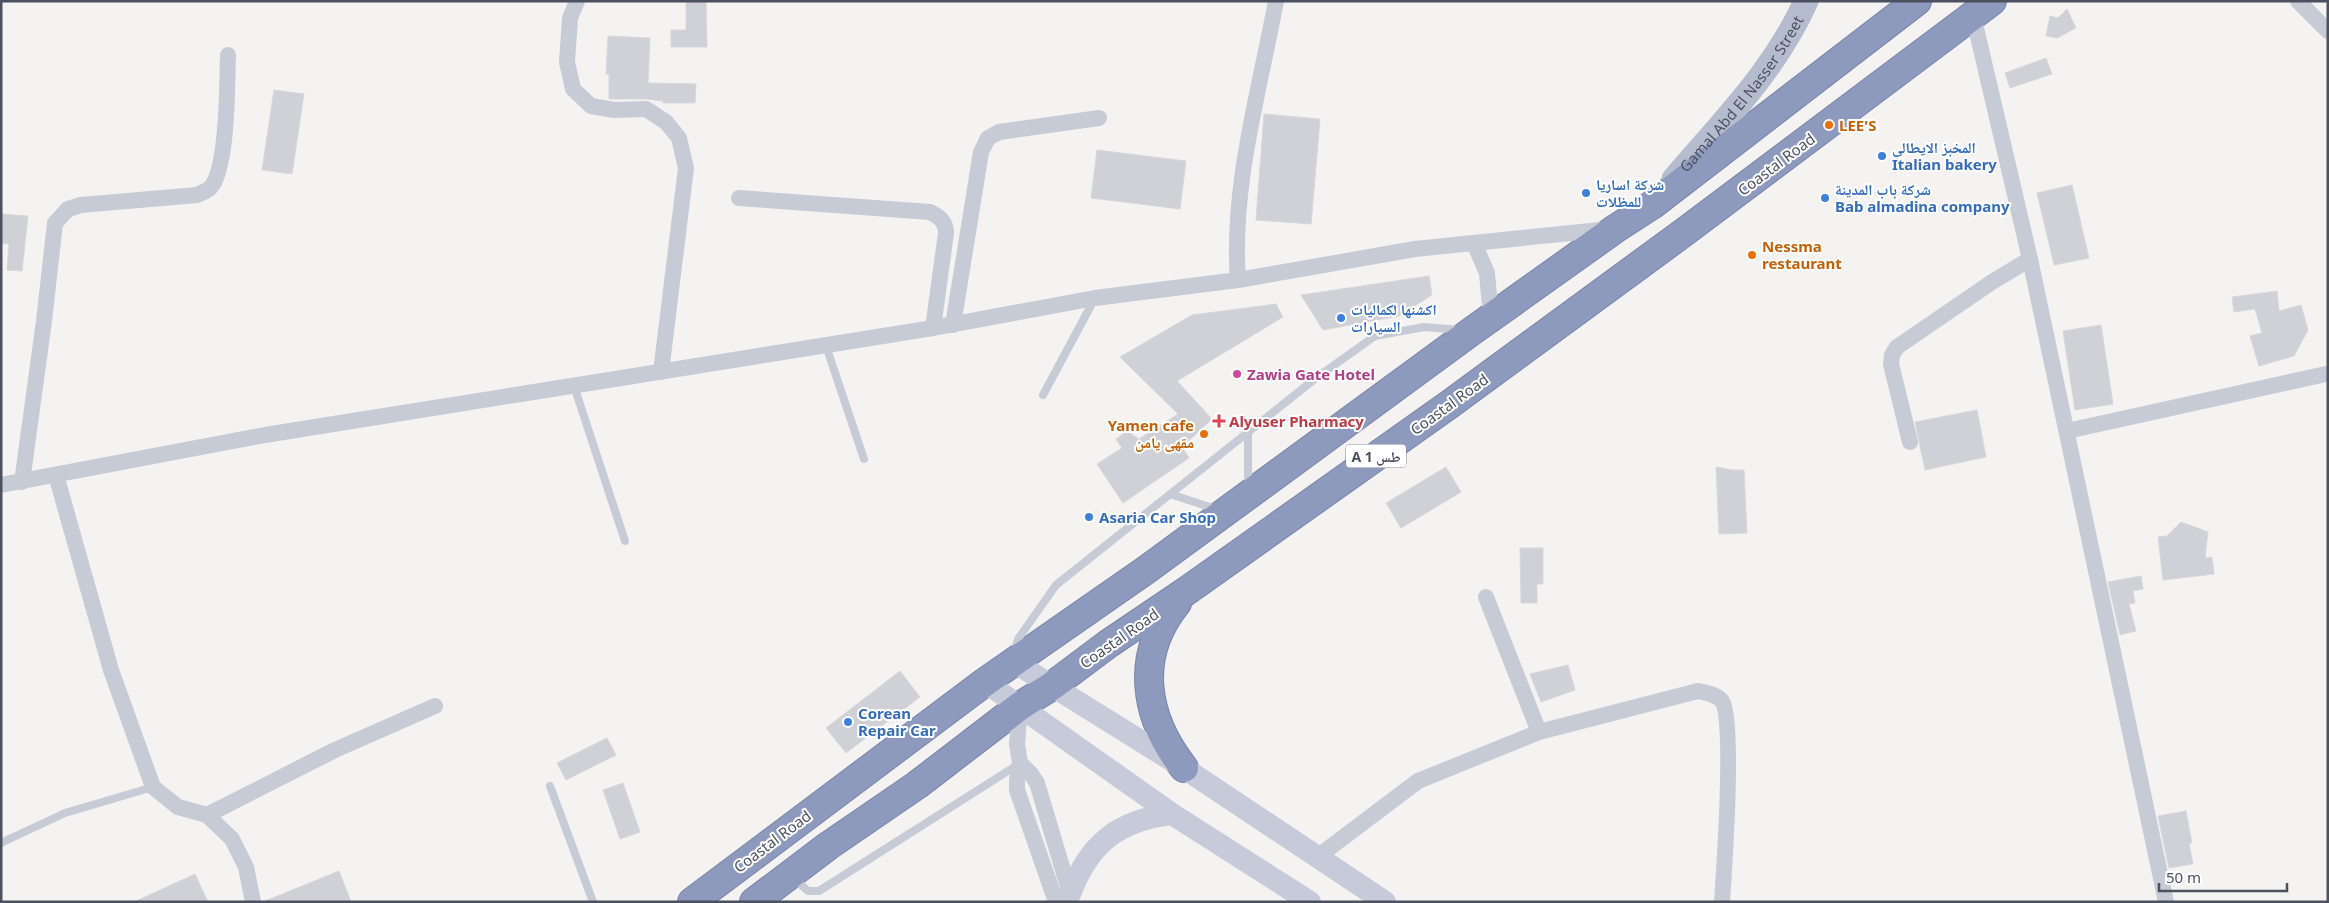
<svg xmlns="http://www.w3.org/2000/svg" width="2329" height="903" font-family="'Noto Sans','Noto Naskh Arabic',sans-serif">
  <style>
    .building { fill: #d0d1d6; stroke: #d7d7dd }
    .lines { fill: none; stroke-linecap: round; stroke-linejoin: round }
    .highway-casing { stroke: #7985a9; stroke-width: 30 }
    .lane { stroke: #c7cbd5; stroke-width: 8 }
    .street { stroke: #c7cbd5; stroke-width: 16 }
    .secondary { stroke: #c7cbd9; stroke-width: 22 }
    .primary { stroke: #b4bcce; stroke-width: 25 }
    .highway { stroke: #8e9abd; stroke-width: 28 }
    .food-dot { fill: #e8710a; stroke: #fff; stroke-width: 2 }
    .shop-dot { fill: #3f7fe0; stroke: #fff; stroke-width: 2 }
    .hotel-dot { fill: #d1479c; stroke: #fff; stroke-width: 2 }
    .health-dot { fill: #e0444e; stroke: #fff; stroke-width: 2 }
    .labels { text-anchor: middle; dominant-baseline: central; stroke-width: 4; stroke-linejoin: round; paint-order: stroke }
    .shield { fill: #fff; stroke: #81858f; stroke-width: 1 }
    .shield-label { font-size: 14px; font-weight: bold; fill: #4b515f }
    .street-label { font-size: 15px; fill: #4b515f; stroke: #fff }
    .food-label { font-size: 15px; font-weight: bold; fill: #c56008; stroke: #fff; text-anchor: start }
    .shop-label { font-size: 15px; font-weight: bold; fill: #366cbe; stroke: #fff; text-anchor: start }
    .hotel-label { font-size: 15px; font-weight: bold; fill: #b23c85; stroke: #fff; text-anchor: start }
    .health-label { font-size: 15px; font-weight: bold; fill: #be3a42; stroke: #fff; text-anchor: start }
  </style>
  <rect width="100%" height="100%" fill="#f4f3f2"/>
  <g class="building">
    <path d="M 686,1 L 706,1 L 707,47 L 671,47 L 671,30 L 686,30 Z"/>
    <path d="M 2067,9 L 2076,28 L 2057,38 L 2046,36 L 2050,16 L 2058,18 Z"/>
    <path d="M 608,36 L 650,38 L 648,83 L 696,84 L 695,103 L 663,103 L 663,101 L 646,99 L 609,99 L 609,74 L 606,74 Z"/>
    <path d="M 2046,58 L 2052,74 L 2010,88 L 2005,73 Z"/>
    <path d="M 274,90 L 304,94 L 292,174 L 262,170 Z"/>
    <path d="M 1264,114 L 1320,119 L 1311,224 L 1256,220 Z"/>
    <path d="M 1097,150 L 1186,161 L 1180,209 L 1091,198 Z"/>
    <path d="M 2072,185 L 2089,258 L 2054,265 L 2037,193 Z"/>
    <path d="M 1,214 L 28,216 L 22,271 L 7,270 L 9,244 L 1,243 Z"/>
    <path d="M 1429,276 L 1432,295 L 1399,316 L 1323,330 L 1301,295 Z"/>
    <path d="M 2277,291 L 2279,311 L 2301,305 L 2308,330 L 2294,356 L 2259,366 L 2250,336 L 2262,333 L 2255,309 L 2234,312 L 2232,297 Z"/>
    <path d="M 1276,304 L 1283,317 L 1177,381 L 1212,419 L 1182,447 L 1189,458 L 1123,503 L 1097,464 L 1122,448 L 1116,439 L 1127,431 L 1139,439 L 1178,414 L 1120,357 L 1192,315 Z"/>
    <path d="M 2101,325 L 2113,404 L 2075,410 L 2063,331 Z"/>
    <path d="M 1977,410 L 1986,457 L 1925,470 L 1915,422 Z"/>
    <path d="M 1446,467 L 1461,492 L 1401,528 L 1386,503 Z"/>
    <path d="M 1716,467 L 1732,470 L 1744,470 L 1747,533 L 1719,534 Z"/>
    <path d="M 2181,522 L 2208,532 L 2205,558 L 2212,557 L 2214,574 L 2163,580 L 2158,537 L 2167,536 Z"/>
    <path d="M 1520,548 L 1543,548 L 1543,584 L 1537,584 L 1537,603 L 1521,603 Z"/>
    <path d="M 2141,576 L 2143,589 L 2133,591 L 2135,603 L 2129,604 L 2136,631 L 2120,635 L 2108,582 Z"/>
    <path d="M 1568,665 L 1575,690 L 1541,702 L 1530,674 Z"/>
    <path d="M 900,671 L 920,697 L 846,753 L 826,728 Z"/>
    <path d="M 607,738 L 616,755 L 566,780 L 557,763 Z"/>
    <path d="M 623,783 L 640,832 L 620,839 L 603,790 Z"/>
    <path d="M 2186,811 L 2192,843 L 2189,843 L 2193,864 L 2169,868 L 2158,816 Z"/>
    <path d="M 339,871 L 351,902 L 265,902 L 265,901 Z"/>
    <path d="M 195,874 L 208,902 L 134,902 Z"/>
  </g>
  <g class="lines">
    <defs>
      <g id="highway">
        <path d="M 1177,603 C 1134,656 1144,717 1184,768"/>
        <path d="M 692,902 L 985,682 L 1146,570 L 1472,331 L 1615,229 L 1652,205 L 1917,1"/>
        <path d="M 754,902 L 828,846 L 917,785 L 1020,706 L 1052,686 L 1108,644 L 1185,592 L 1450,404 L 1683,233 L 1992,1"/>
      </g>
    </defs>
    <use href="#highway" class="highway-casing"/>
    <g class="lane">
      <path d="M 826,346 L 864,459"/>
      <path d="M 574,386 L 625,541"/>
      <path d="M 1043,395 L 1095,298"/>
      <path d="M 1248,488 L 1248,432"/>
      <path d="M 1170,494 L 1219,510"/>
      <path d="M 1014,653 L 1018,639 L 1056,585 L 1316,378 L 1375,336 L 1424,327 L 1460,330"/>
      <path d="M 550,786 L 593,902"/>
      <path d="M 1,843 L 65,813 L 153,787"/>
      <path d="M 793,878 L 808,891 L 819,891 L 1019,764"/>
    </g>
    <g class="street">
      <path d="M 577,1 L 570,18 L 567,62 L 573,89 L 591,106 L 614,110 L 646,109 L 666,122 L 679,138 L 686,168 L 661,372"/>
      <path d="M 2298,1 L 2328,31"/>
      <path d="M 1973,15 L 2030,259 L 2166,902"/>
      <path d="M 739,198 L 930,212 C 940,217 946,222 946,233 L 933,328"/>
      <path d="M 1474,243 L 1487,273 L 1491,318"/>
      <path d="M 1238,280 C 1231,187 1259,93 1276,1"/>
      <path d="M 953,325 L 981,152 L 988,138 L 999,132 L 1099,118"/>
      <path d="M 2067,431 L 2326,374"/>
      <path d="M 1910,442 L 1891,364 L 1892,355 L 1897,347 L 1992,282 L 2030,259"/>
      <path d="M 56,475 L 111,670 L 153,787 L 178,807 L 207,815 L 232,839 L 246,867 L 253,902"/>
      <path d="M 22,482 L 44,321 L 55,223 L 68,209 L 81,205 L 197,195 C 201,193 207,191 210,188 C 228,170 227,83 228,55"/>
      <path d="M 1,485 L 265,435 L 933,328 L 1095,298 L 1238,280 L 1415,249 L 1610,229"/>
      <path d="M 1486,597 L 1539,732"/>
      <path d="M 1020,706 L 1017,744 L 1020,763 L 1017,780 L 1017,790 L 1056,902"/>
      <path d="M 1020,763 L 1031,774 L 1037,783 L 1071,897"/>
      <path d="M 207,815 L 335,750 L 435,706"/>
      <path d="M 1316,858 L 1418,781 L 1539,732 L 1698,691 C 1707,693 1716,694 1722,701 C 1735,718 1724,872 1722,902"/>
    </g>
    <g class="secondary">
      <path d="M 1014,662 L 1184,768 L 1385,902"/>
      <path d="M 985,682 L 1172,814 L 1310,902"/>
      <path d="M 1070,894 C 1089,844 1118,820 1172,814"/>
    </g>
    <path class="primary" id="s1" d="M 1674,179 C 1721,124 1776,69 1806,1"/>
    <use href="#highway" class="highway"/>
  </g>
  <g class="food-dot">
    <circle cx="1829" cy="125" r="5"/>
    <circle cx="1752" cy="255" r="5"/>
    <circle cx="1204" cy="434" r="5"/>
  </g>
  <g class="shop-dot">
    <circle cx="1882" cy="156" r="5"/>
    <circle cx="1586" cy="193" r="5"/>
    <circle cx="1825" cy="198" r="5"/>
    <circle cx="1341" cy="318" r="5"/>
    <circle cx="1089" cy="517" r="5"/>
    <circle cx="848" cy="722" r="5"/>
  </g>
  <circle class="hotel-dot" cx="1237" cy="374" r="5"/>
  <path class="health-dot" d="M1216.5 413.5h5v5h5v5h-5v5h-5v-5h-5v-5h5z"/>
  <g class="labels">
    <rect class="shield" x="1346" y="444.5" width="60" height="23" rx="4"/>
    <g class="shield-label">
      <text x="1376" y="456">A 1 طس</text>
    </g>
    <g class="street-label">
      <text stroke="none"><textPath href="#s1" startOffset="109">Gamal Abd El Nasser Street</textPath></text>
      <text transform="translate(1776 164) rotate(-37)">Coastal Road</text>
      <text transform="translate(1449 404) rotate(-36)">Coastal Road</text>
      <text transform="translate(1119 638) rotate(-35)">Coastal Road</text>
      <text transform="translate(772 841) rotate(-37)">Coastal Road</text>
    </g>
    <g class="food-label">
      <text x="1839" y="125">LEE'S</text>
      <text x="1762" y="246">Nessma<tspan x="1762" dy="17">restaurant</tspan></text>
      <text x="1194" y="425" text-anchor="end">Yamen cafe<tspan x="1194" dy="17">مقهى يامن</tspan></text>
    </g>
    <g class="shop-label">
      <text x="1892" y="147">المخبز الايطالي<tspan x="1892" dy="17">Italian bakery</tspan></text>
      <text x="1596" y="184">شركة اساريا<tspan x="1596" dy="17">للمظلات</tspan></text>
      <text x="1835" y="189">شركة باب المدينة<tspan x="1835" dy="17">Bab almadina company</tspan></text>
      <text x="1351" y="309">اكشنها لكماليات<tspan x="1351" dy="17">السيارات</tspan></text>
      <text x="1099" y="517">Asaria Car Shop</text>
      <text x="858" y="713">Corean<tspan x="858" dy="17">Repair Car</tspan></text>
    </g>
    <g class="hotel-label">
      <text x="1247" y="374">Zawia Gate Hotel</text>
    </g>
    <g class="health-label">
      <text x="1229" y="421">Alyuser Pharmacy</text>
    </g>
  </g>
  <rect width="2329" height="903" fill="none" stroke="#4b515f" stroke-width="5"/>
  <path d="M2159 883v8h128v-8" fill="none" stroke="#4b515f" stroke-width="2.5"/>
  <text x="2166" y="883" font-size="15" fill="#4b515f" stroke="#ffffff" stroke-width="4" paint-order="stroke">50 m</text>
</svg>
